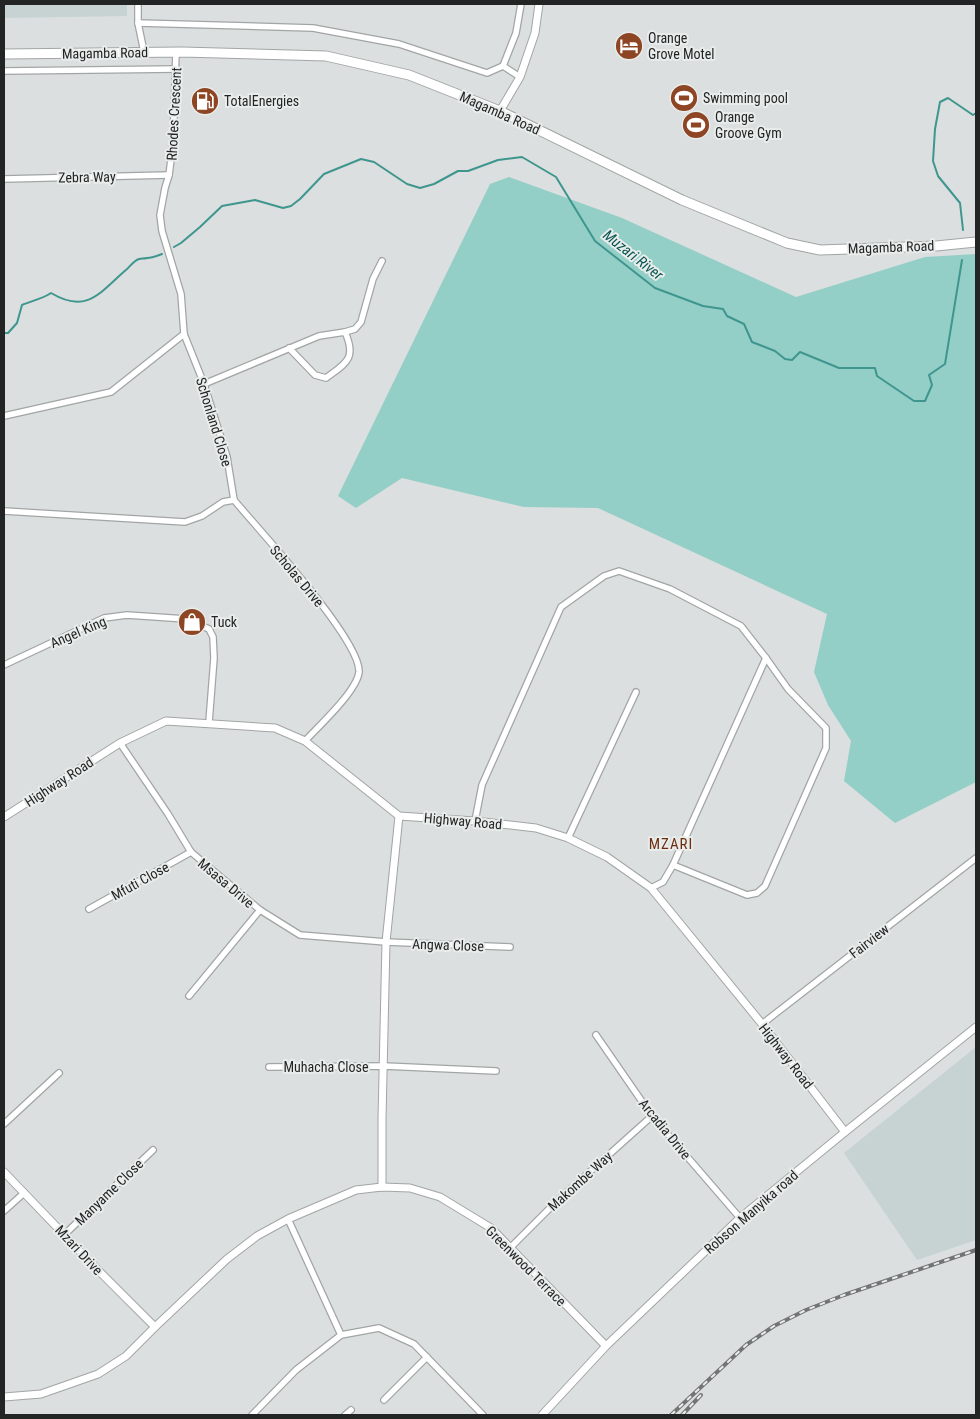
<svg xmlns="http://www.w3.org/2000/svg" width="980" height="1419" font-family="'Roboto Condensed',sans-serif">
  <style>
    .built { fill: #c6d3d2 }
    .green { fill: #93cec7 }
    .lines { fill: none; stroke-linecap: round; stroke-linejoin: round }
    .stream { stroke: #3f968e; stroke-width: 2 }
    .minor-casing { stroke: #a1a6a5; stroke-width: 8 }
    .tertiary-casing { stroke: #a1a6a5; stroke-width: 9 }
    .trunk-casing { stroke: #a1a6a5; stroke-width: 11 }
    .minor { stroke: #fff; stroke-width: 5.5 }
    .tertiary { stroke: #fff; stroke-width: 7 }
    .trunk { stroke: #fff; stroke-width: 9 }
    .rail-casing { stroke: #727574; stroke-width: 4 }
    .rail { stroke: #e8edec; stroke-width: 2; stroke-dasharray: 5.5; stroke-linecap: butt }
    .labels { text-anchor: middle; dominant-baseline: central; stroke-width: 4; stroke-linejoin: round; paint-order: stroke }
    .poi-label { font-size: 14px; fill: #232524; stroke: #e8edec; text-anchor: start }
    .street-label { font-size: 14px; fill: #232524; stroke: #e8edec }
    .water-label { font-size: 15px; font-style: italic; fill: #085650; stroke: #e8edec }
    .neighbourhood-label { font-size: 15px; letter-spacing: 1px; fill: #6d2d0e; stroke: #e8edec }
  </style>
  <rect width="100%" height="100%" fill="#dbdfdf"/>
  <g class="built">
    <path d="M 4,4 L 127,4 L 127,16 L 4,18 Z"/>
    <path d="M 976,1047 L 976,1240 L 917,1260 L 844,1153 Z"/>
  </g>
  <path class="green" d="M 509,177 L 622,218 L 796,297 L 925,257 L 976,254 L 976,782 L 895,823 L 844,781 L 851,741 L 828,705 L 814,672 L 827,614 L 598,508 L 524,507 L 402,478 L 356,508 L 338,496 L 490,184 Z"/>
  <g class="lines">
    <g class="stream">
      <path d="M 963,230 L 960,203 L 938,176 L 933,161 L 935,129 L 940,102 L 948,98 L 973,115 L 976,113"/>
      <path d="M 174,247 L 181,243 L 200,227 L 222,206 L 255,200 L 283,208 L 291,206 L 300,199 L 324,174 L 361,159 L 374,162 L 407,184 L 420,188 L 434,184 L 458,171 L 468,171 L 498,160 L 522,157 L 556,177 L 595,241 L 655,288 L 703,306 L 723,309 L 727,316 L 744,324 L 752,342 L 775,351 L 785,359 L 792,360 L 800,352 L 839,368 L 875,368 L 877,376 L 914,401 L 925,401 L 932,385 L 929,375 L 945,364 L 962,260"/>
      <path d="M 4,333 L 8,333 L 17,323 L 22,305 C 31,301 42,299 51,293 C 88,315 101,291 127,269 C 130,266 135,260 139,259 C 141,258 144,259 147,258 C 152,258 157,256 162,254"/>
    </g>
    <defs>
      <g id="minor">
        <path d="M 138,4 L 138,23 L 144,52"/>
        <path d="M 138,23 L 313,28 L 399,44 L 487,73 L 503,66 L 520,77"/>
        <path d="M 503,66 L 516,33 L 521,4"/>
        <path d="M 4,71 L 177,69"/>
        <path d="M 4,179 L 169,175"/>
        <path d="M 345,332 L 355,329 L 361,322 L 373,279 L 382,261"/>
        <path d="M 204,384 L 319,336 L 345,332 C 357,359 346,363 326,378 L 315,375 L 289,348"/>
        <path d="M 4,416 L 111,392 L 184,334"/>
        <path d="M 234,500 C 258,529 361,640 359,672 C 357,691 319,726 305,741"/>
        <path d="M 4,511 L 185,522 L 202,516 L 223,502 L 234,500 L 227,457 L 204,384 L 184,334 L 181,294 L 162,231 L 160,215 L 165,188 L 169,175 L 173,144 L 176,52"/>
        <path d="M 4,665 L 104,618 L 127,615 L 186,619 L 209,629 L 213,637 L 214,658 L 209,722"/>
        <path d="M 120,743 L 168,814 L 191,852 L 260,910 L 300,935 L 386,942 L 510,947"/>
        <path d="M 475,821 L 482,785 L 561,607 L 604,576 L 619,571 L 670,589 L 741,626 L 766,658 L 673,865 L 663,882 L 651,888"/>
        <path d="M 568,838 L 636,692"/>
        <path d="M 673,865 L 747,895 L 757,893 L 765,886 L 826,748 L 826,728 L 788,689 L 766,658"/>
        <path d="M 89,909 L 191,852"/>
        <path d="M 189,996 L 260,910"/>
        <path d="M 762,1024 L 976,858"/>
        <path d="M 596,1035 L 652,1116 L 740,1218"/>
        <path d="M 269,1067 L 384,1066 L 496,1071"/>
        <path d="M 4,1124 L 59,1073"/>
        <path d="M 4,1211 L 24,1193"/>
        <path d="M 288,1219 L 341,1335"/>
        <path d="M 65,1234 L 153,1150"/>
        <path d="M 510,1248 L 555,1203 L 652,1116"/>
        <path d="M 384,1400 L 427,1357"/>
        <path d="M 252,1415 L 296,1370 L 341,1335 L 379,1328 L 414,1344 L 483,1415"/>
        <path d="M 345,1415 L 351,1410"/>
      </g>
      <g id="tertiary">
        <path d="M 500,111 L 520,77 L 535,33 L 539,4"/>
        <path d="M 4,817 L 120,743 L 166,721 L 275,728 L 305,741 L 399,816 L 475,821 L 536,828 L 568,838 L 607,857 L 651,888 L 762,1024 L 845,1132"/>
        <path d="M 4,1172 L 98,1270 L 155,1327"/>
        <path d="M 382,1187 L 382,1119 L 386,942 L 399,816"/>
        <path d="M 4,1397 L 41,1394 L 98,1374 L 126,1356 L 155,1327 L 227,1259 L 257,1236 L 288,1219 L 356,1190 L 382,1187 L 410,1188 L 440,1197 L 491,1228 L 606,1346"/>
        <path d="M 542,1415 L 606,1346 L 740,1218 L 845,1132 L 976,1027"/>
      </g>
      <path id="trunk" d="M 4,54 L 182,52 L 326,56 L 409,75 L 500,111 L 682,200 L 787,243 L 820,250 L 936,246 L 976,242"/>
    </defs>
    <use href="#minor" class="minor-casing"/>
    <use href="#tertiary" class="tertiary-casing"/>
    <use href="#trunk" class="trunk-casing"/>
    <use href="#minor" class="minor"/>
    <use href="#tertiary" class="tertiary"/>
    <use href="#trunk" class="trunk"/>
    <defs>
      <g id="rail">
        <path d="M 671,1415 L 746,1345 L 774,1326 L 806,1310 L 844,1295 L 976,1250"/>
        <path d="M 682,1415 L 701,1395"/>
      </g>
    </defs>
    <use href="#rail" class="rail-casing"/>
    <use href="#rail" class="rail"/>
  </g>
  <defs>
    <symbol id="hotel-disc" viewBox="-11 -11 22 22"><circle r="9.5" fill="#8d4524" stroke="#e8edec"/><path d="M-6-4.5h1.5V1H6V5H4.5V3h-9V5H-6ZM-4 0a1.8 1.8 0 1 1 3.6 0ZM.5 0V-2.5h3Q6-2.5 6 0Z" fill="#fff"/></symbol>
    <symbol id="stadium-disc" viewBox="-11 -11 22 22"><circle r="9.5" fill="#8d4524" stroke="#e8edec"/><path d="M0-5a6.5 5 0 1 0 0 10a6.5 5 0 1 0 0-10ZM-3.5-1.8h7v3.6h-7Z" fill="#fff"/></symbol>
    <symbol id="fuel-disc" viewBox="-11 -11 22 22"><circle r="9.5" fill="#8d4524" stroke="#e8edec"/><path d="M-5.5-6h7V0h2V4h1.3V-2.5L3-4.5l.8-.8L6-3V5H2.5V1h-1V6h-7ZM-4.2-4.7v3.2H.2V-4.7Z" fill="#fff"/></symbol>
    <symbol id="shop-disc" viewBox="-11 -11 22 22"><circle r="9.5" fill="#8d4524" stroke="#e8edec"/><path d="M-5-2.5h2.3a2.7 3.5 0 0 1 5.4 0H5L5.5 6h-11ZM-1.5-2.5h3a1.5 2.3 0 0 0-3 0Z" fill="#fff"/></symbol>
  </defs>
  <g fill-rule="evenodd">
    <use href="#hotel-disc" x="613" y="30" width="32" height="32"/>
    <use href="#stadium-disc" x="668" y="82" width="32" height="32"/>
    <use href="#fuel-disc" x="189" y="85" width="32" height="32"/>
    <use href="#stadium-disc" x="680" y="109" width="32" height="32"/>
    <use href="#shop-disc" x="176" y="606" width="32" height="32"/>
  </g>
  <g class="labels">
    <g class="poi-label">
      <text x="648" y="38">Orange<tspan x="648" dy="16">Grove Motel</tspan></text>
      <text x="703" y="98">Swimming pool</text>
      <text x="224" y="101">TotalEnergies</text>
      <text x="715" y="117">Orange<tspan x="715" dy="16">Groove Gym</tspan></text>
      <text x="211" y="622">Tuck</text>
    </g>
    <g class="street-label">
      <text transform="translate(105 53) rotate(-1)">Magamba Road</text>
      <text transform="translate(500 113) rotate(24)">Magamba Road</text>
      <text transform="translate(174 114) rotate(-87)">Rhodes Crescent</text>
      <text transform="translate(87 177) rotate(-1)">Zebra Way</text>
      <text transform="translate(891 247) rotate(-2)">Magamba Road</text>
      <text transform="translate(214 422) rotate(73)">Schonland Close</text>
      <text transform="translate(297 576) rotate(50)">Scholas Drive</text>
      <text transform="translate(78 632) rotate(-23)">Angel King</text>
      <text transform="translate(59 782) rotate(-33)">Highway Road</text>
      <text transform="translate(463 821) rotate(5)">Highway Road</text>
      <text transform="translate(140 881) rotate(-29)">Mfuti Close</text>
      <text transform="translate(226 883) rotate(40)">Msasa Drive</text>
      <text transform="translate(869 941) rotate(-38)">Fairview</text>
      <text transform="translate(448 945) rotate(2)">Angwa Close</text>
      <text transform="translate(786 1056) rotate(52)">Highway Road</text>
      <text x="326" y="1067">Muhacha Close</text>
      <text transform="translate(665 1129) rotate(51)">Arcadia Drive</text>
      <text transform="translate(580 1181) rotate(-42)">Makombe Way</text>
      <text transform="translate(109 1192) rotate(-44)">Manyame Close</text>
      <text transform="translate(751 1212) rotate(-41)">Robson Manyika road</text>
      <text transform="translate(79 1250) rotate(47)">Mzari Drive</text>
      <text transform="translate(526 1266) rotate(45)">Greenwood Terrace</text>
    </g>
    <g class="water-label">
      <text transform="translate(633 255) rotate(38)">Muzari River</text>
    </g>
    <g class="neighbourhood-label">
      <text x="671" y="844">MZARI</text>
    </g>
  </g>
  <rect width="980" height="1419" fill="none" stroke="#232524" stroke-width="10"/>
</svg>
